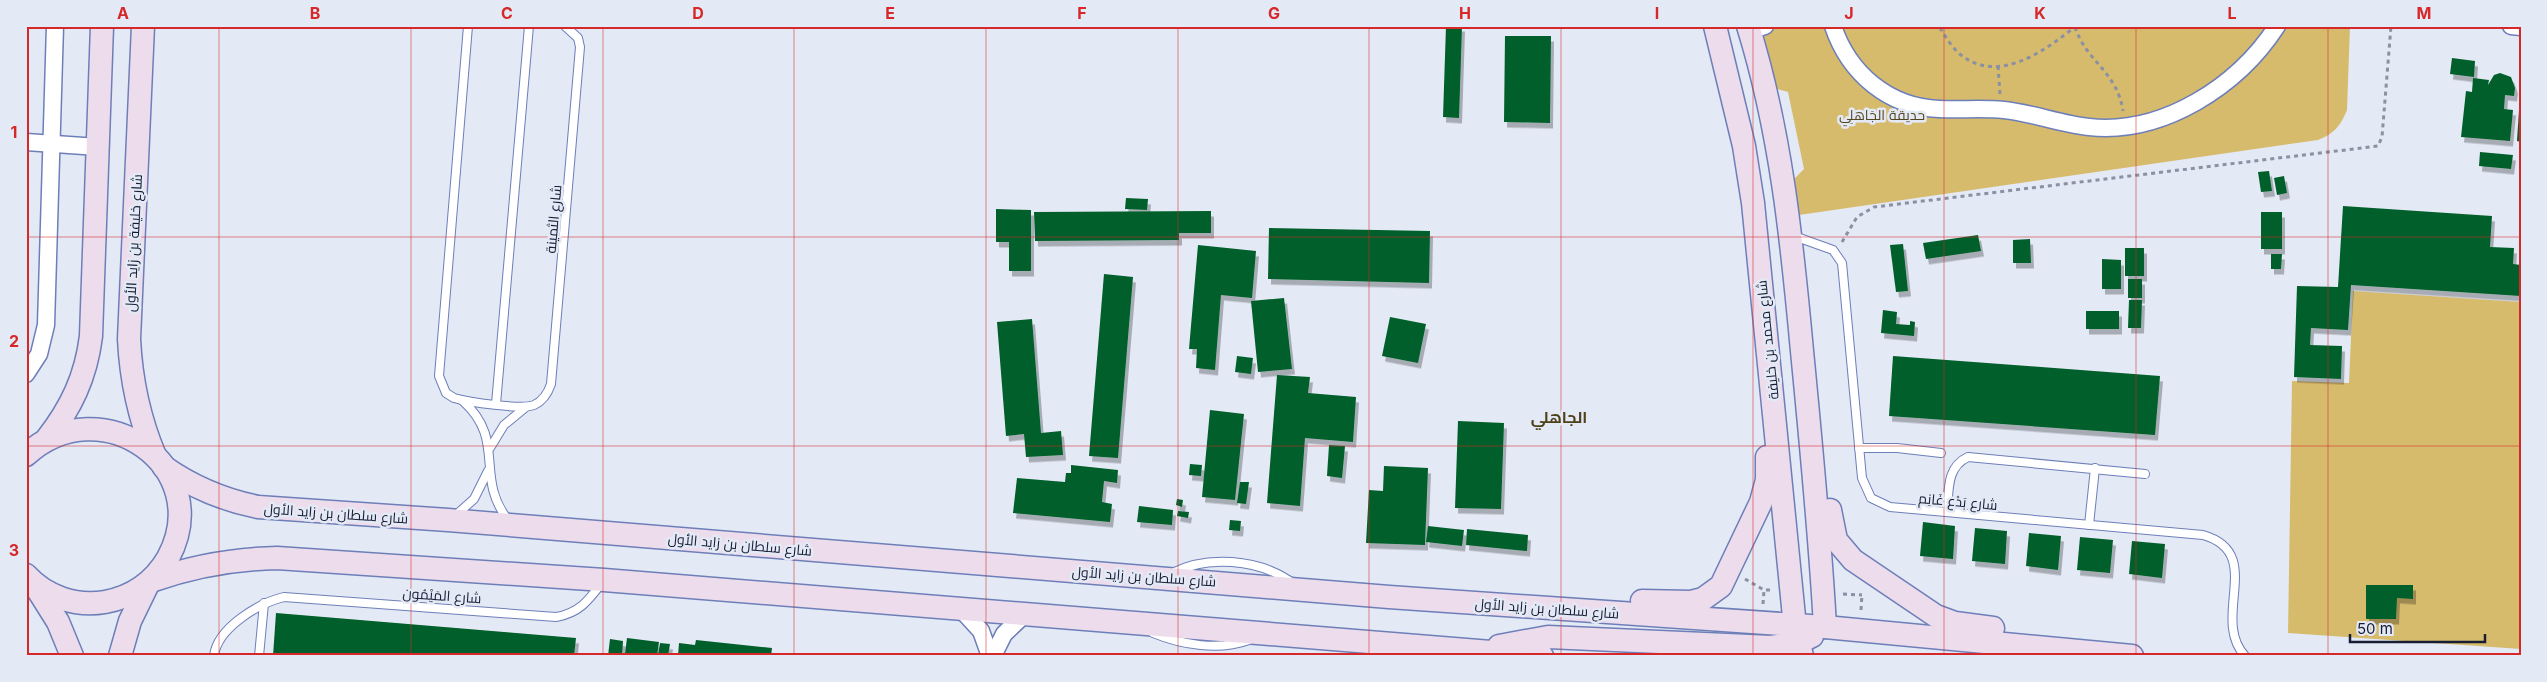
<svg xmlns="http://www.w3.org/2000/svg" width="2547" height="682" font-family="Inter,Cairo,sans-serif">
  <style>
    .green { fill: #d7bb6d }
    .building { fill: #005f29; filter: url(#shadow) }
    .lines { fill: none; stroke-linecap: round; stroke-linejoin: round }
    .lane-casing { stroke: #6d7fb8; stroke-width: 10 }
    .street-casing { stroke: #6d7fb8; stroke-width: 19 }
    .secondary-casing { stroke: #6d7fb8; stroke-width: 25 }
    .path { stroke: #8b90a2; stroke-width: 3; stroke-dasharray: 4 4; stroke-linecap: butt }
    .lane { stroke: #fff; stroke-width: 8 }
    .street { stroke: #fff; stroke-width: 16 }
    .secondary { stroke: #eddcec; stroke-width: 22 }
    .grid { fill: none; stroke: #d62828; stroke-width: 1; stroke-opacity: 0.55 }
    .labels { text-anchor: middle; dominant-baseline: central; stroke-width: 5; stroke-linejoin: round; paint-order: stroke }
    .park-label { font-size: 14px; fill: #544720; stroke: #e4e9f6 }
    .street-label { font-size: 14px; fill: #171d34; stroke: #e4e9f6 }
    .quarter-label { font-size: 16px; font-weight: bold; fill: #4f4119; stroke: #e4e9f6 }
    .neatline { fill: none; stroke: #d62828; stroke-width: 2 }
    .grid-label { font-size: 16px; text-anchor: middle; font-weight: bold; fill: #d62828 }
  </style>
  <defs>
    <filter id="shadow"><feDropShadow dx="3" dy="5.5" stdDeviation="0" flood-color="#0004"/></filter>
  </defs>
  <rect width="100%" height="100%" fill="#e4e9f6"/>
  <g class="green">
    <path d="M 1758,26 L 2350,26 L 2347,110 C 2341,125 2334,134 2318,140 L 1799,215 L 1792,181 L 1804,169 L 1788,92 L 1777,89 Z"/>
    <path d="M 2353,291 L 2521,302 L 2521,649 L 2288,633 L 2292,381 L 2349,383 Z"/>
  </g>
  <g class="building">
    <path d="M 1446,26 L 1462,26 L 1459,118 L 1443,117 Z"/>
    <path d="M 1505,36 L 1551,36 L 1550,123 L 1504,122 Z"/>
    <path d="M 2452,58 L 2475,61 L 2474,77 L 2450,74 Z"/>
    <path d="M 2500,73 L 2511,77 L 2515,88 L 2514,96 L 2505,95 L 2504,109 L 2513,110 L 2510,141 L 2461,137 L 2466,91 L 2472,92 L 2473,78 L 2489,80 L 2488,85 L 2494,75 Z"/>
    <path d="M 2519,110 L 2521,110 L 2521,142 L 2517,141 Z"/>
    <path d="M 2480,152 L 2513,155 L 2511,169 L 2479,166 Z"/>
    <path d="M 2269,171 L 2272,191 L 2261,192 L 2258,172 Z"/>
    <path d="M 2284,176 L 2287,193 L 2277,195 L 2274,178 Z"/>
    <path d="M 1126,198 L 1148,199 L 1147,210 L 1125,209 Z"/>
    <path d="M 2343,206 L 2492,216 L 2490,247 L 2514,248 L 2513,264 L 2521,265 L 2521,296 L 2351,285 L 2348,330 L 2311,328 L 2310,345 L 2342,346 L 2341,379 L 2294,377 L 2297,286 L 2338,287 Z"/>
    <path d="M 996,209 L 1031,210 L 1031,271 L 1009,271 L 1009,242 L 996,242 Z"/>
    <path d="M 1211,211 L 1211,233 L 1179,233 L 1179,240 L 1035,241 L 1034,212 Z"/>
    <rect x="2261" y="212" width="21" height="37"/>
    <path d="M 1269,228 L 1430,231 L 1429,283 L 1268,279 Z"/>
    <path d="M 1978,235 L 1981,251 L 1926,259 L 1923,243 Z"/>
    <path d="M 2030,239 L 2031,263 L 2013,263 L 2013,240 Z"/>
    <path d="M 1903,244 L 1908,291 L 1896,292 L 1890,245 Z"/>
    <path d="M 1198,245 L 1256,251 L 1252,298 L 1221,295 L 1215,370 L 1196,368 L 1197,349 L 1189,349 Z"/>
    <rect x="2125" y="248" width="19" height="28"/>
    <path d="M 2271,254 L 2282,254 L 2281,269 L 2271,269 Z"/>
    <path d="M 2102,259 L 2121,260 L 2121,289 L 2102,289 Z"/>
    <path d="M 1104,274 L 1133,277 L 1118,458 L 1089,456 Z"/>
    <rect x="2128" y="279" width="14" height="19"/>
    <path d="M 1284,298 L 1292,369 L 1258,372 L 1251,301 Z"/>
    <path d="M 2129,300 L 2142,300 L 2141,328 L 2128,328 Z"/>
    <path d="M 1883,310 L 1897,312 L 1896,324 L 1910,325 L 1910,321 L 1915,322 L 1914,336 L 1881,333 Z"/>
    <rect x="2086" y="311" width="33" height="18"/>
    <path d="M 1390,317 L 1426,324 L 1418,363 L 1382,356 Z"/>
    <path d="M 1032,319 L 1041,433 L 1061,431 L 1063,455 L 1026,457 L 1024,434 L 1006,436 L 997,322 Z"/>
    <path d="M 1237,356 L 1253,358 L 1251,374 L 1235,372 Z"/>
    <path d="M 1893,356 L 2160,376 L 2155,435 L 1889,416 Z"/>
    <path d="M 1277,375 L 1310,377 L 1308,393 L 1356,397 L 1353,442 L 1305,438 L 1300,506 L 1267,503 Z"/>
    <path d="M 1210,410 L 1244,414 L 1235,500 L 1202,497 Z"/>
    <path d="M 1458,421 L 1504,423 L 1501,509 L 1455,508 Z"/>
    <path d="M 1329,445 L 1345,446 L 1342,478 L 1327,476 Z"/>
    <path d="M 1190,464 L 1202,465 L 1201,476 L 1189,475 Z"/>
    <path d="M 1071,465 L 1118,470 L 1117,483 L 1104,481 L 1102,502 L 1112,504 L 1110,522 L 1013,513 L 1017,478 L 1065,482 L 1066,473 L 1071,473 Z"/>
    <path d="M 1384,466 L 1428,468 L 1425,545 L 1366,543 L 1369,490 L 1383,491 Z"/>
    <path d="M 1240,482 L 1249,482 L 1246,504 L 1237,503 Z"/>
    <path d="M 1177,499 L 1183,500 L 1182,507 L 1176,505 Z"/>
    <path d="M 1139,506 L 1173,510 L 1172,525 L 1137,522 Z"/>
    <path d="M 1178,511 L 1189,512 L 1188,518 L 1177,516 Z"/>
    <path d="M 1230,520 L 1241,521 L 1240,531 L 1229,530 Z"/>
    <path d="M 1923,522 L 1955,526 L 1953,559 L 1920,556 Z"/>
    <path d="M 1428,526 L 1464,530 L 1462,546 L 1426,542 Z"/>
    <path d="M 1975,528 L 2007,531 L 2005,564 L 1972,561 Z"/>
    <path d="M 1467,529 L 1528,535 L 1527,551 L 1466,545 Z"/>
    <path d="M 2029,533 L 2061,536 L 2058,570 L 2026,566 Z"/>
    <path d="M 2080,537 L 2113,540 L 2110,573 L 2077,570 Z"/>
    <path d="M 2132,541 L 2165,544 L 2162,578 L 2129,574 Z"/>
    <path d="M 2366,585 L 2413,585 L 2413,599 L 2397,598 L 2396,619 L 2366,619 Z"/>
    <path d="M 276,613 L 576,638 L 574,656 L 273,656 Z"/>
    <path d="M 627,638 L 659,642 L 657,656 L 625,654 Z"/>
    <path d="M 610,639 L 623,641 L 622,656 L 608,656 Z"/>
    <path d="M 696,640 L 772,648 L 771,656 L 678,656 L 679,643 L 695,645 Z"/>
    <path d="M 660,643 L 670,644 L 668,656 L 658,656 Z"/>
  </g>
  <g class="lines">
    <defs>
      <g id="lane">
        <path d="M 468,26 L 439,376 L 446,393 L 454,398 C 468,402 522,410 534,405 C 543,401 548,393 551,384 L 580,47 L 578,38 L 565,26"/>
        <path d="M 1794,236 L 1833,250 L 1842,263 L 1862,478 L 1871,498 L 1890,507 L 2203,535 C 2266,553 2210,618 2245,656"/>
        <path d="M 463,401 C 507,441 474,476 508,520"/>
        <path d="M 496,404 L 529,26"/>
        <path d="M 490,448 L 504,425 L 526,407"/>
        <path d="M 1859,448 L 1897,448 L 1941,453"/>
        <path d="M 1947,512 C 1949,491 1946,467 1968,457 L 2145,474"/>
        <path d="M 456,515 L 474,499 L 488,471"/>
        <path d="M 2089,525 L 2095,468"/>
        <path d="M 1172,573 C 1207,555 1257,559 1290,581"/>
        <path d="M 1153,633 C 1182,645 1219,651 1249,640"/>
        <path d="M 214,656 C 217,628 259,603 284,597 L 556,617 C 579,613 588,601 601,584"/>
        <path d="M 259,656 L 264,603"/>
      </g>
      <g id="street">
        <path d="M 1833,26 C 1849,74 1889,107 1939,109 C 1961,110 1982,108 2004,110 C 2033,113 2060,124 2089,127 C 2163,135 2238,86 2277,26"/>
        <path d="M 2511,26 L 2521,27"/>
        <path d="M 1750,31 L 1765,26"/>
        <path d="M 26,142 L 98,147"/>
        <path d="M 26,374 L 39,354 L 46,325 L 55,26"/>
        <path d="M 960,608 L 981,631 L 990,656"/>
        <path d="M 993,656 L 1004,634 L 1025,614"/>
      </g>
      <g id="secondary">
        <path d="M 143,26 L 129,339 C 131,380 139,418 155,456"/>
        <path d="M 1715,26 L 1744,146 L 1753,203 L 1795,627 L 1802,656"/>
        <path d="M 1748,26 C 1781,132 1792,242 1802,351 C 1811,443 1820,535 1825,627"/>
        <path d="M 46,440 C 71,408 86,377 91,336 L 102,26"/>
        <path d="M 26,455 C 101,386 217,467 168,558 C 154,582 132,597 105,602 C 76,607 46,597 26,575"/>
        <path d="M 164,467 C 194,488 223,500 258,507 L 448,520 L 1389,597 L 1825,627 L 2132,656"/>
        <path d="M 1830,510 L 1836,540 L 1853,560 L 1936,616 L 1955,623 L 1993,628"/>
        <path d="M 151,581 C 193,566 232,559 277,558 L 604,580 L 1542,656"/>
        <path d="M 36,587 L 58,622 L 72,656"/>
        <path d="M 1642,601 L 1691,602 L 1703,599 L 1721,586 L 1761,502 L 1767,480 L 1767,457"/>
        <path d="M 1499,646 L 1548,637 L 1771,647 L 1798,643 L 1812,636"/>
        <path d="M 120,656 L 130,621 L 148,584"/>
      </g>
    </defs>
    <use href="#lane" class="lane-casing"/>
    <use href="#street" class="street-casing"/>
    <use href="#secondary" class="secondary-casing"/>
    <g class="path">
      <path d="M 2075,27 C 2087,63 2117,71 2123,111"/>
      <path d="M 1940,28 C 1946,37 1952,48 1961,55 C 1999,85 2046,50 2076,26"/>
      <path d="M 1998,66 L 2000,94"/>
      <path d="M 1842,242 L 1857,217 L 1874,207 L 2378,146 L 2382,137 L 2391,26"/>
      <path d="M 1745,579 L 1764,590"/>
      <path d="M 1843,594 L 1862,595"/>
      <path d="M 1763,604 L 1764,590 L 1772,590"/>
      <path d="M 1861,610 L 1862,594"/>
    </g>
    <use href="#lane" class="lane"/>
    <use href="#street" class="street"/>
    <use href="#secondary" class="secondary"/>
  </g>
  <path class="grid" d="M 219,26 L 219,656M 411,26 L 411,656M 603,26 L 603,656M 794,26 L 794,656M 986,26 L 986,656M 1178,26 L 1178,656M 1369,26 L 1369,656M 1561,26 L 1561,656M 1753,26 L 1753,656M 1944,26 L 1944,656M 2136,26 L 2136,656M 2328,26 L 2328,656M 26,237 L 2521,237M 26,446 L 2521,446"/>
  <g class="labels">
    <g class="park-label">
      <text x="1882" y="114">حديقة الجَاهلِي</text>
    </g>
    <g class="street-label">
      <text transform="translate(553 219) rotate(-85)">شارع الثمينة</text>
      <text transform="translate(133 243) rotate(-87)">شارع خليفة بن زايد الأول</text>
      <text transform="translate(1767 340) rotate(-96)">شارع محمد بن خليفة</text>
      <text transform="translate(1958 501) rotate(5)">شارع بَدْع غَانِم</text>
      <text transform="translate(336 513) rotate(4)">شارع سلطان بن زايد الأول</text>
      <text transform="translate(740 544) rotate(5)">شارع سلطان بن زايد الأول</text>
      <text transform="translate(1144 576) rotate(4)">شارع سلطان بن زايد الأول</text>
      <text transform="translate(442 595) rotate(4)">شارع المَيْمُون</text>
      <text transform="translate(1547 608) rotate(4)">شارع سلطان بن زايد الأول</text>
    </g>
    <g class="quarter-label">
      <text x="1559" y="417">الجاهلي</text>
    </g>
  </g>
  <rect width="2547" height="682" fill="none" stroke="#e4e9f6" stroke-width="55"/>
  <path d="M2350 634v8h135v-8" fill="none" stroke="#171d34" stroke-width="2.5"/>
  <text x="2357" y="634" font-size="15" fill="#171d34" stroke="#e4e9f6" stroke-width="4" paint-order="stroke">50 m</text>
  <rect x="28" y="28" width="2492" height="626" class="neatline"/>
  <g class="grid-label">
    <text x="123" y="19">A</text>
    <text x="315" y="19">B</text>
    <text x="507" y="19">C</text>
    <text x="698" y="19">D</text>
    <text x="890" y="19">E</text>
    <text x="1082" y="19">F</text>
    <text x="1274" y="19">G</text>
    <text x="1465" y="19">H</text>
    <text x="1657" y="19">I</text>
    <text x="1849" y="19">J</text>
    <text x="2040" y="19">K</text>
    <text x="2232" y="19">L</text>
    <text x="2424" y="19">M</text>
    <text x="14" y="138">1</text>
    <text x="14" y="347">2</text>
    <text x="14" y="556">3</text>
  </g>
</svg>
